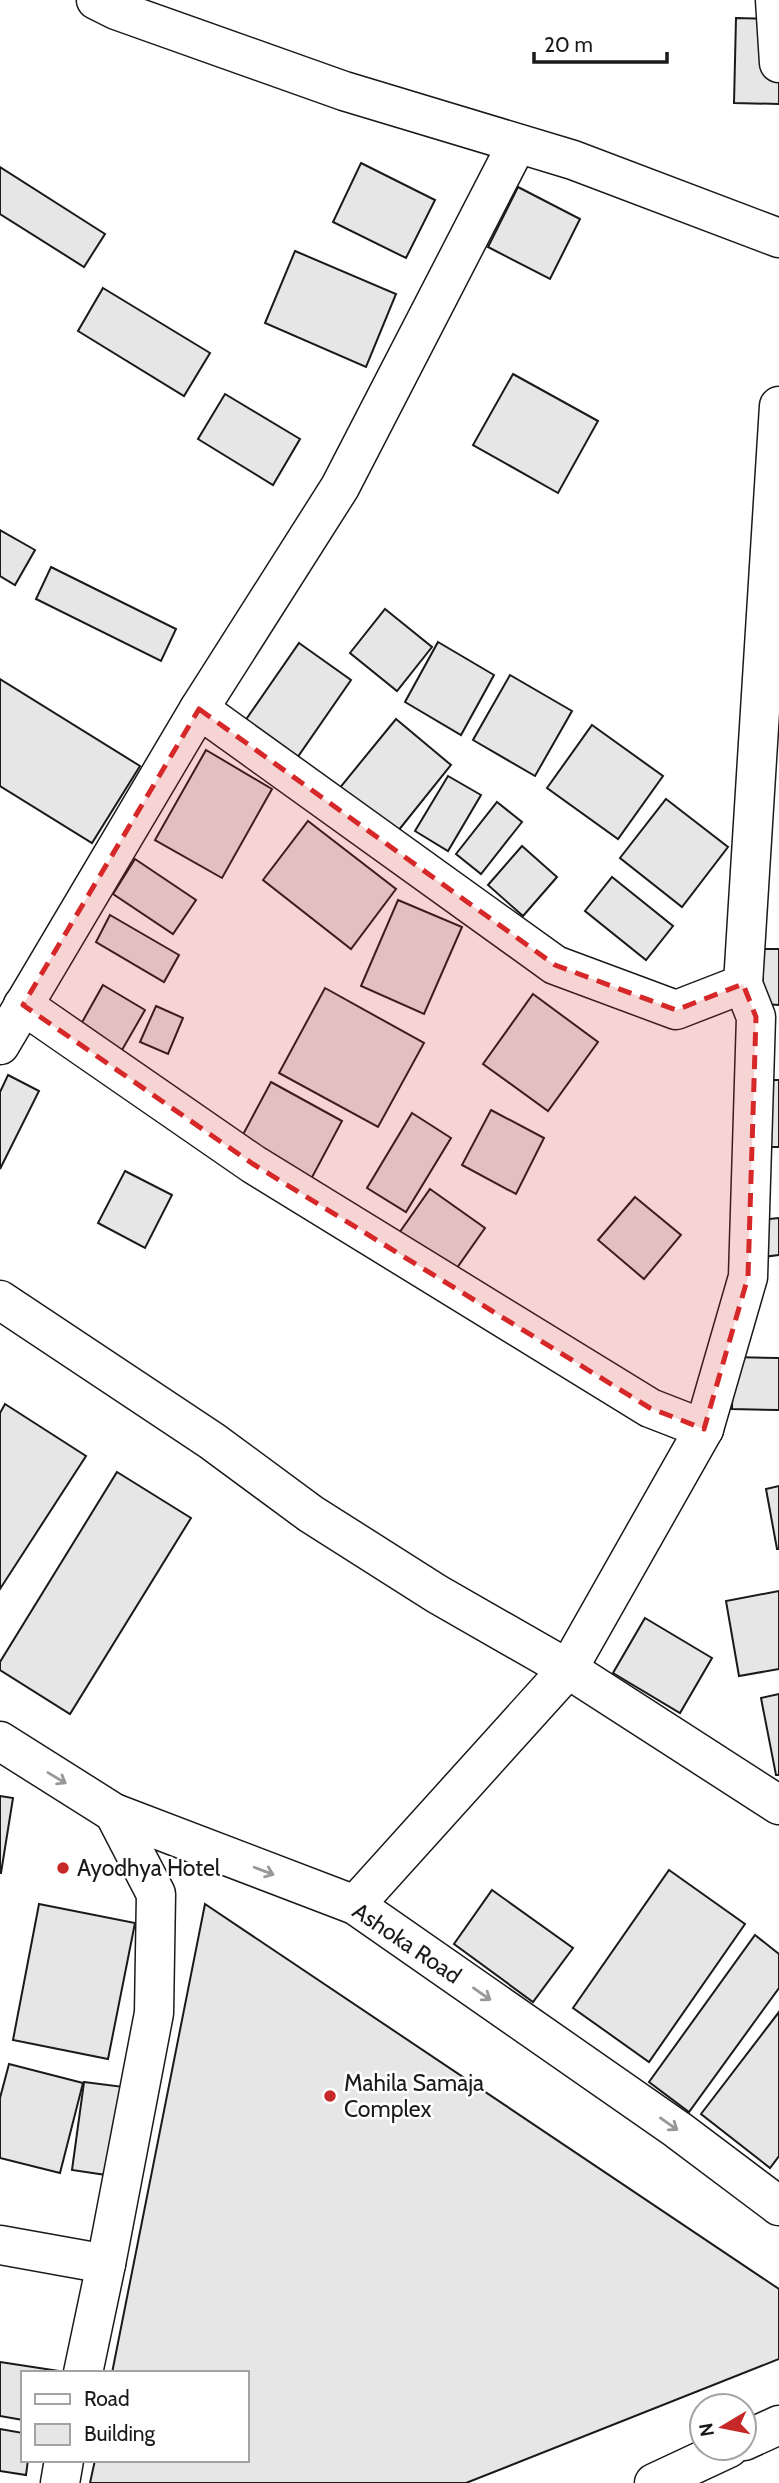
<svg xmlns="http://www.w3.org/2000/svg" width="779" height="2483" font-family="Cabin,sans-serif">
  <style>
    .building { fill: #e6e6e6; stroke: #1a1a1a; stroke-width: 2 }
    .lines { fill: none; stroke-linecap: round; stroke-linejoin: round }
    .minor-casing { stroke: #1a1a1a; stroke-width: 41 }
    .major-casing { stroke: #1a1a1a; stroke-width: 41 }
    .minor { stroke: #fff; stroke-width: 38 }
    .major { stroke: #fff; stroke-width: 38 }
    .oneway { stroke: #989898 }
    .marked { fill: #d62828; fill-opacity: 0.2; stroke: #d62828; stroke-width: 5; stroke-dasharray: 14 9; stroke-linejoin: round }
    .poi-dot { fill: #c62828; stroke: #fff; stroke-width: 2.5 }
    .labels { text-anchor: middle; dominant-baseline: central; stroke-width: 5; stroke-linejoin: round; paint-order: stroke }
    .poi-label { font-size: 23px; fill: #1a1a1a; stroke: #fff; text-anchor: start }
    .street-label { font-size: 23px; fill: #1a1a1a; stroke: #fff }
  </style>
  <rect width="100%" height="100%" fill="#fff"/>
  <g class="building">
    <path d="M 736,18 L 779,19 L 779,104 L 734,103 Z"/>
    <path d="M 361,163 L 435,200 L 406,258 L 333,222 Z"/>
    <path d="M 0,167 L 105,234 L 84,267 L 0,214 Z"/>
    <path d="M 518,187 L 580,219 L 550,279 L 488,247 Z"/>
    <path d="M 295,251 L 396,294 L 366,367 L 265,323 Z"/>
    <path d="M 103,288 L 210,353 L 184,396 L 78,331 Z"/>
    <path d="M 513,374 L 598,421 L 558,493 L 473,445 Z"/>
    <path d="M 225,394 L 300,439 L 273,485 L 198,439 Z"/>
    <path d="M 0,530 L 35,550 L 15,585 L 0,576 Z"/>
    <path d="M 51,567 L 176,629 L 161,661 L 36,599 Z"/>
    <path d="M 385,609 L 432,647 L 397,691 L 350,653 Z"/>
    <path d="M 438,642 L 494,675 L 461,735 L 405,702 Z"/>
    <path d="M 299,643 L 351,680 L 297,758 L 245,721 Z"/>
    <path d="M 510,675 L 572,711 L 535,776 L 473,740 Z"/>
    <path d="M 0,679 L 140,766 L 92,843 L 0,786 Z"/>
    <path d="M 396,719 L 451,765 L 394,836 L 338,790 Z"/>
    <path d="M 592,725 L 663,776 L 618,839 L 547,788 Z"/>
    <path d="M 206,750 L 272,789 L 222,878 L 155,840 Z"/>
    <path d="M 448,776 L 481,795 L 448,851 L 415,831 Z"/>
    <path d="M 666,799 L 728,847 L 682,907 L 620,858 Z"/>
    <path d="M 497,802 L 522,822 L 481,874 L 456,854 Z"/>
    <path d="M 308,821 L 396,889 L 351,949 L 263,880 Z"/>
    <path d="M 522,846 L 557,877 L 523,916 L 488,885 Z"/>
    <path d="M 135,859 L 196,900 L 173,934 L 113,894 Z"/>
    <path d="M 612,877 L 673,926 L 646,960 L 585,911 Z"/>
    <path d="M 398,900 L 462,927 L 424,1014 L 361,986 Z"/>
    <path d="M 110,915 L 179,955 L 164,982 L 96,942 Z"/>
    <path d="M 763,949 L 779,949 L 779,1005 L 763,1004 Z"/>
    <path d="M 103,985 L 145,1010 L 118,1057 L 76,1033 Z"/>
    <path d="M 325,988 L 424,1043 L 378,1127 L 279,1073 Z"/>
    <path d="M 533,994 L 598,1042 L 548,1111 L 483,1064 Z"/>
    <path d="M 156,1006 L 183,1018 L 168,1054 L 140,1042 Z"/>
    <path d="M 8,1075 L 39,1091 L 0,1169 L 0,1092 Z"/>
    <rect x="748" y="1080" width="31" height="67"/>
    <path d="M 271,1082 L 342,1121 L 301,1198 L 230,1159 Z"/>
    <path d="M 491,1110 L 544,1138 L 516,1194 L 462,1165 Z"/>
    <path d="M 412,1113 L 451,1138 L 406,1212 L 367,1188 Z"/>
    <path d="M 125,1171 L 172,1195 L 145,1248 L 98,1223 Z"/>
    <path d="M 430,1189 L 485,1228 L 452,1275 L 397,1236 Z"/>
    <path d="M 635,1197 L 681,1235 L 644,1279 L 598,1240 Z"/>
    <path d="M 779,1218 L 779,1255 L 755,1258 L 751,1221 Z"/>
    <path d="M 733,1357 L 779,1358 L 779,1410 L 732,1409 Z"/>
    <path d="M 5,1404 L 86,1456 L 0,1589 L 0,1413 Z"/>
    <path d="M 117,1472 L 191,1518 L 70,1714 L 0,1670 L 0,1662 Z"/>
    <path d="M 779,1486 L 779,1549 L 777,1549 L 766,1489 Z"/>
    <path d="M 779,1591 L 779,1669 L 739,1676 L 726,1601 Z"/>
    <path d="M 645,1618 L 712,1658 L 680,1713 L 613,1673 Z"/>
    <path d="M 779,1694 L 779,1775 L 776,1775 L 761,1698 Z"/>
    <path d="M 0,1796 L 13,1798 L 1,1873 L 0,1873 Z"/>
    <path d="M 669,1870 L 745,1924 L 649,2062 L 573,2008 Z"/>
    <path d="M 492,1890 L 573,1948 L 533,2002 L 454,1944 Z"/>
    <path d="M 39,1904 L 135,1923 L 108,2059 L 13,2040 Z"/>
    <path d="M 205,1904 L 779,2289 L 779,2359 L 466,2483 L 90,2483 L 95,2460 L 247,2460 L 247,2373 L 112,2373 Z"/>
    <path d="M 755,1935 L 779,1954 L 779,1988 L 689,2112 L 649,2082 Z"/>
    <path d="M 779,2012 L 779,2156 L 770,2168 L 701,2114 Z"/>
    <path d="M 9,2064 L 83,2083 L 60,2173 L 0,2158 L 0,2098 Z"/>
    <path d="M 84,2082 L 124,2087 L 113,2176 L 72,2170 Z"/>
    <path d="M 0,2362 L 59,2371 L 23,2373 L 23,2420 L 0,2416 Z"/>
    <path d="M 0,2429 L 23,2433 L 23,2460 L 28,2460 L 26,2475 L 0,2471 Z"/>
  </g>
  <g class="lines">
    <defs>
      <g id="minor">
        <path d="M 96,0 L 116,10 L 344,91 L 573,160 L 779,238"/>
        <path d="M 775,0 L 779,63"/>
        <path d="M 779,406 L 743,984 L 756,1017 L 748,1277 L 704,1429 L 568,1669 L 779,1805"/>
        <path d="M 199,709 L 555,965 L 676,1010 L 743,984"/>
        <path d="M 23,1005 L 253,1164 L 650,1408 L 704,1429"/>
        <path d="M 0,1045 L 199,709 L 340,487 L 517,144"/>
        <path d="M 0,1300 L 212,1441 L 311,1514 L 437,1594 L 568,1669 L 355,1905"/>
        <path d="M 0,2245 L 106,2264"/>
        <path d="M 83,2373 L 106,2264 L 154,2013 L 156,1894 L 114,1813"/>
        <path d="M 60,2483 L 64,2460"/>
      </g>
      <g id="major">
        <path d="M 0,1741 L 114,1813 L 355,1905 L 678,2130 L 779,2206"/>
        <path d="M 744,2441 L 779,2425"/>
        <path d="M 654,2483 L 729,2448"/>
      </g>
    </defs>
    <use href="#minor" class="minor-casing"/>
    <use href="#major" class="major-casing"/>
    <use href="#minor" class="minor"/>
    <use href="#major" class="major"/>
  </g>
  <defs><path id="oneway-shaft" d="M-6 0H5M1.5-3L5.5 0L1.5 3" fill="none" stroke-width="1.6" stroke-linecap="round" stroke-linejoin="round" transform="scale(1.75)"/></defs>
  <g class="oneway">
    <use href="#oneway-shaft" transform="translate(57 1778) rotate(31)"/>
    <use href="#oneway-shaft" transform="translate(264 1871) rotate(21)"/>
    <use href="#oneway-shaft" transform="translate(482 1994) rotate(35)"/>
    <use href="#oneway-shaft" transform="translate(669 2124) rotate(35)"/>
  </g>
  <path class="marked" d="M 199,709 L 555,965 L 676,1010 L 743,984 L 756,1017 L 748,1277 L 704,1429 L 650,1408 L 253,1164 L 23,1005 Z"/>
  <g class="poi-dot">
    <circle cx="63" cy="1868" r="7"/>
    <circle cx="330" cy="2096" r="7"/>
  </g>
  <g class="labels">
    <g class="poi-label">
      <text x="77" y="1868">Ayodhya Hotel</text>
      <text x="344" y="2083">Mahila Samaja<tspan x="344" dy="26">Complex</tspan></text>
    </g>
    <g class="street-label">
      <text transform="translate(407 1943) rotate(34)">Ashoka Road</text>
    </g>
  </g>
  <rect x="21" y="2371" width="228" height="91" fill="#ffffff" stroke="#a3a3a3" stroke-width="2"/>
  <rect x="35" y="2394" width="35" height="10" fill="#ffffff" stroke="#a3a3a3" stroke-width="2"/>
  <text x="84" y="2406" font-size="21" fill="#1a1a1a">Road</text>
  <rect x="35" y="2424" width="35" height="21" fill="#e6e6e6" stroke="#a3a3a3" stroke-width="2"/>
  <text x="84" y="2441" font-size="21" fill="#1a1a1a">Building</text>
  <g transform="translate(723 2427) rotate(260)"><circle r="33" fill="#ffffff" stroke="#a3a3a3" stroke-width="2"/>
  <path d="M0-5L12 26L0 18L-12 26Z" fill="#c62828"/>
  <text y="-10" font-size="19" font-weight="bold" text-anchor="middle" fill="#1a1a1a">N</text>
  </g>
  <path d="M534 52v10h133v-10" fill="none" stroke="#1a1a1a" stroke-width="3.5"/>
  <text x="544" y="52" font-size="21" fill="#1a1a1a" stroke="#ffffff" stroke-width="5" paint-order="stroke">20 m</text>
</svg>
